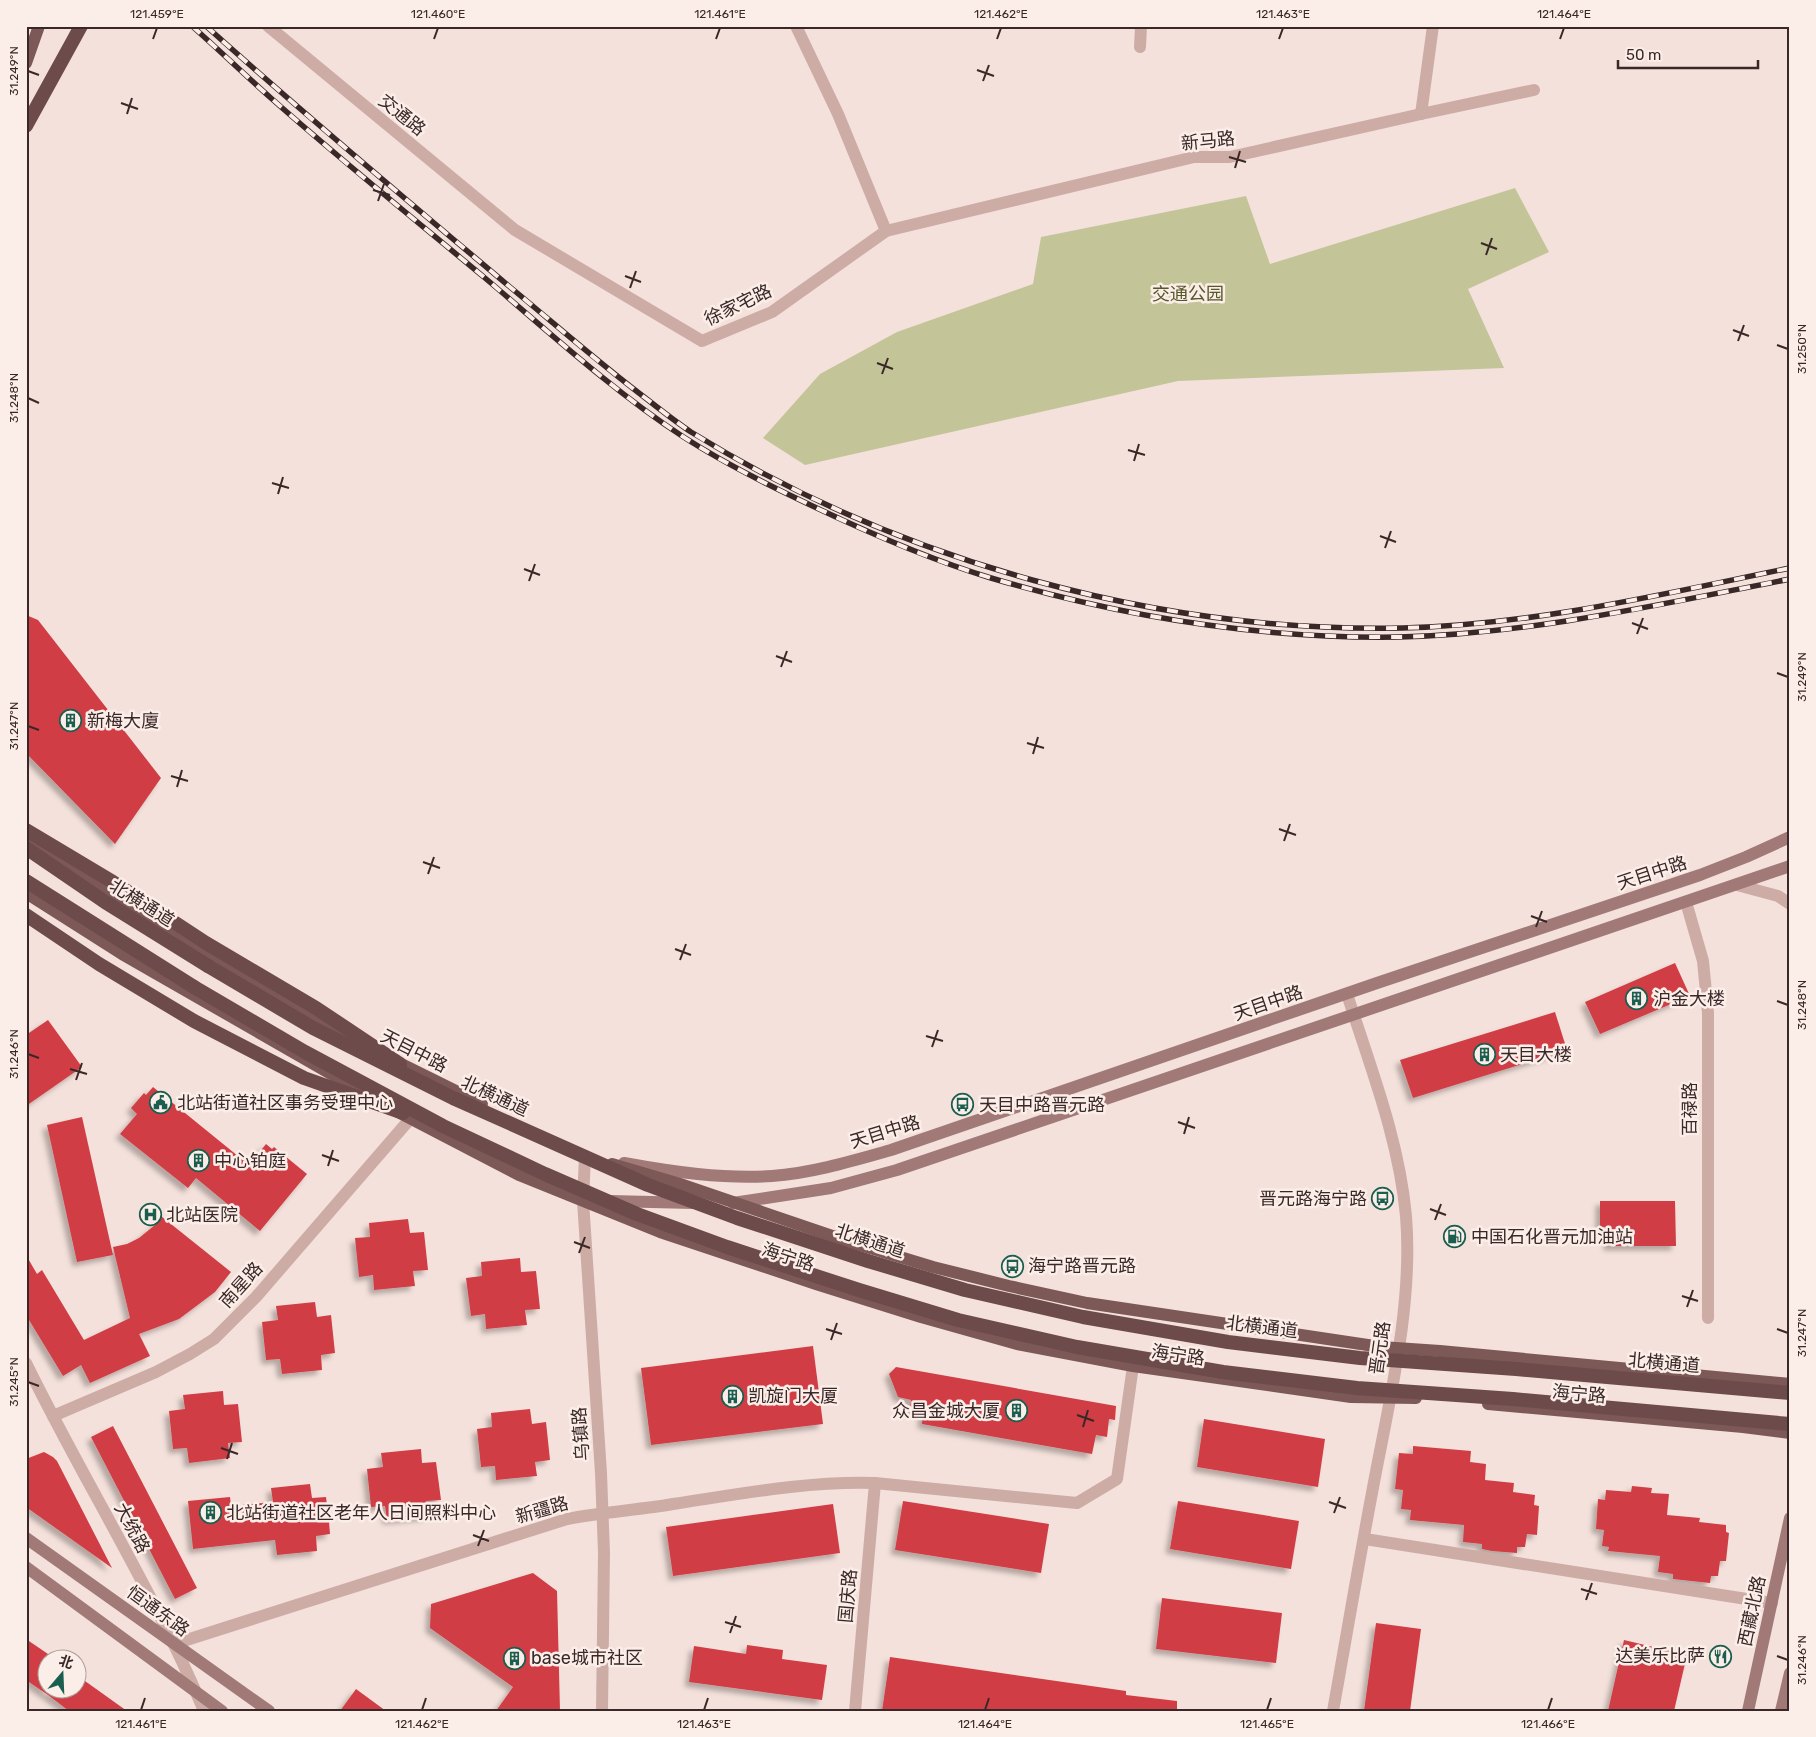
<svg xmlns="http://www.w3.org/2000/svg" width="1816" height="1737" font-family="Rubik,'Noto Sans SC',sans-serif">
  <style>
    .green { fill: #c3c599 }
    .building { fill: #d13d45; filter: url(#shadow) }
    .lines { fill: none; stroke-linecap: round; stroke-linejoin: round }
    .minor { stroke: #ceaca6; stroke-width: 12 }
    .tertiary { stroke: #ceaca6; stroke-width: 12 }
    .secondary { stroke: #a17a77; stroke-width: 12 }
    .primary { stroke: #7c5857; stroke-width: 12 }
    .trunk { stroke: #6c4b4a; stroke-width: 14 }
    .rail-casing { stroke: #392827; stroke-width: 5.5 }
    .rail { stroke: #fbede8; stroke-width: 4; stroke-dasharray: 11; stroke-linecap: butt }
    .trunk-bridge { stroke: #6c4b4a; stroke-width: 14 }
    .ticks { fill: none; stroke: #392827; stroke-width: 2 }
    .labels { text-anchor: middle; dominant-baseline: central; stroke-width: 5; stroke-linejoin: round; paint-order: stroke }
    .street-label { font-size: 18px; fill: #392827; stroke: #fbede8 }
    .park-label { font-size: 18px; fill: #565929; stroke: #fbede8 }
    .poi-label { font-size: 18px; fill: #392827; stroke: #fbede8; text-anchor: start }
    .neatline { fill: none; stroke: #392827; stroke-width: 2 }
    .ticks-label { font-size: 12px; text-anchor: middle; fill: #392827 }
  </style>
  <defs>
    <filter id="shadow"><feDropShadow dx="-4.5" dy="4.5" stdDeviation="2.5" flood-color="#0004"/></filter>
  </defs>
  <rect width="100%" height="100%" fill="#f4e1db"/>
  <path class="green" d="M 1515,188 L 1549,252 L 1468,289 L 1504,368 L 1178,381 L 805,465 L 763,438 L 820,374 L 897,332 L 1033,284 L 1041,237 L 1246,196 L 1270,264 Z"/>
  <g class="building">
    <path d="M 26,615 L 38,620 L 161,778 L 115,844 L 26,753 Z"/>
    <path d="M 1675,963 L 1690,996 L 1600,1034 L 1585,1002 Z"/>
    <path d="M 1555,1012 L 1567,1050 L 1413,1098 L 1400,1060 Z"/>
    <path d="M 48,1020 L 82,1067 L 26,1106 L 26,1035 Z"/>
    <path d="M 153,1087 L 249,1165 L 266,1144 L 272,1149 L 274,1147 L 307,1174 L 260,1231 L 196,1178 L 188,1188 L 120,1134 L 137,1114 L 131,1108 L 144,1093 L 146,1095 Z"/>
    <path d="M 82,1117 L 113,1255 L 77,1262 L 47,1125 Z"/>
    <path d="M 1600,1201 L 1675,1201 L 1676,1246 L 1608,1246 L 1608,1227 L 1600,1227 Z"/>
    <path d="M 161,1216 L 231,1272 L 215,1292 L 179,1319 L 139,1334 L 150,1356 L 90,1383 L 81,1365 L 63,1376 L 26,1315 L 26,1255 L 37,1274 L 42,1270 L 84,1340 L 130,1318 L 113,1247 L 127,1244 L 139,1238 L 155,1225 Z"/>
    <path d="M 408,1219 L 410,1233 L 424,1232 L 428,1270 L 413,1271 L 415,1286 L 374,1290 L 373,1275 L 359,1277 L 355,1238 L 370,1237 L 369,1223 Z"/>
    <path d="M 520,1258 L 521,1272 L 536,1271 L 540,1309 L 525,1310 L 527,1325 L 486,1329 L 485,1314 L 471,1316 L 466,1278 L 482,1276 L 481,1262 Z"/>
    <path d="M 315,1302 L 317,1317 L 331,1315 L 335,1353 L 321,1355 L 322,1370 L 282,1374 L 280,1359 L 266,1360 L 262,1322 L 278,1320 L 276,1306 Z"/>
    <path d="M 813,1346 L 823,1424 L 651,1445 L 641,1368 Z"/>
    <path d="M 896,1367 L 1116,1406 L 1115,1420 L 1109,1419 L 1107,1437 L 1096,1435 L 1092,1454 L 922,1424 L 923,1412 L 910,1410 L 911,1400 L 898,1397 L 889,1374 Z"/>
    <path d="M 223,1391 L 224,1405 L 238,1404 L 242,1442 L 228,1443 L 230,1458 L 189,1463 L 187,1448 L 173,1449 L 169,1411 L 185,1409 L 183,1395 Z"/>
    <path d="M 530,1409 L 532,1424 L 546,1422 L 550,1460 L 535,1462 L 537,1476 L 496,1480 L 495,1466 L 481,1467 L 477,1429 L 492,1427 L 491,1413 Z"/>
    <path d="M 1204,1419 L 1325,1439 L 1318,1487 L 1197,1467 Z"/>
    <path d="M 113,1426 L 197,1588 L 175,1599 L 91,1437 Z"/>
    <path d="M 1413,1446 L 1471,1451 L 1470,1462 L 1486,1464 L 1485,1480 L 1514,1483 L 1513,1492 L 1535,1495 L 1534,1505 L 1539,1506 L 1537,1535 L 1527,1534 L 1525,1547 L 1517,1547 L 1517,1553 L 1492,1551 L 1482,1549 L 1482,1544 L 1463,1542 L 1464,1525 L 1410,1520 L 1411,1510 L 1401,1509 L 1403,1490 L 1395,1489 L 1399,1453 L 1413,1454 Z"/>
    <path d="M 421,1449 L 422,1463 L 436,1462 L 441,1500 L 426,1501 L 428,1516 L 387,1520 L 385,1506 L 371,1507 L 367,1469 L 383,1467 L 381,1453 Z"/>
    <path d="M 44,1452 L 53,1457 L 57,1461 L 112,1568 L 26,1507 L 26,1459 Z"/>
    <path d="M 310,1484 L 312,1498 L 326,1497 L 329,1522 L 330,1534 L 316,1536 L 317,1551 L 277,1555 L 275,1540 L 193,1549 L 188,1501 L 230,1497 L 231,1506 L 273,1502 L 271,1488 Z"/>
    <path d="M 1632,1486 L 1652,1488 L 1651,1493 L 1669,1494 L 1667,1515 L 1700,1518 L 1699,1522 L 1726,1525 L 1726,1532 L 1729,1533 L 1726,1561 L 1720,1561 L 1718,1576 L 1711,1576 L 1710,1583 L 1673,1579 L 1673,1574 L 1658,1572 L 1660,1556 L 1608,1551 L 1609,1547 L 1602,1546 L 1604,1530 L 1596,1529 L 1598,1499 L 1605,1500 L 1606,1490 L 1631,1492 Z"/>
    <path d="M 903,1501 L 1049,1524 L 1041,1573 L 895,1550 Z"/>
    <path d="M 1178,1501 L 1299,1521 L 1291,1569 L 1170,1549 Z"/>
    <path d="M 833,1504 L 840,1553 L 673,1576 L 666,1527 Z"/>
    <path d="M 533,1573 L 557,1591 L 560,1711 L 496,1711 L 513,1687 L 430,1628 L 431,1604 Z"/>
    <path d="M 1162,1598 L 1282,1613 L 1276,1663 L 1156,1649 Z"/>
    <path d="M 1376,1623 L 1421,1629 L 1410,1711 L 1364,1711 Z"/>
    <path d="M 26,1639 L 48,1654 L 48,1690 L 78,1690 L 78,1676 L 127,1711 L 69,1711 L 48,1695 L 26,1680 Z"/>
    <path d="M 1624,1640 L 1687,1655 L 1674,1711 L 1608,1711 Z"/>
    <path d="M 747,1645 L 783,1650 L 782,1659 L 827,1665 L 822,1700 L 689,1682 L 694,1646 L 746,1654 Z"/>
    <path d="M 890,1657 L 1126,1691 L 1126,1695 L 1177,1701 L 1177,1711 L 882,1711 Z"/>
    <path d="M 356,1689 L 386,1711 L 340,1711 Z"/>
  </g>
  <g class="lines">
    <g class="minor">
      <path d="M 268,26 L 515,230 L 702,341 L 772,312 L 886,231 L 838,114 L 796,26"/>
      <path d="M 1140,47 L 1141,26"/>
      <path d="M 1421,114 L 1433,26"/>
      <path d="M 886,231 L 1194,157 L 1230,157 L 1421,114 L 1534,90"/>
      <path d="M 1737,885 L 1778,896 L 1790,904"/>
      <path d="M 1686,902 L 1703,961 L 1708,1013 L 1708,1318"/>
      <path d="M 26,1363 C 83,1480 154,1591 204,1711"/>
      <path d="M 53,1416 L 156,1372 L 190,1354 L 214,1339 L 256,1297 L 410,1119"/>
      <path d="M 1365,1539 L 1772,1603"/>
      <path d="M 174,1644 L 567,1519 C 602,1512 638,1510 673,1504 C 740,1494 807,1481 875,1483 L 1077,1503 L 1117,1479 L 1133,1366"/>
      <path d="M 855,1711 L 875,1483"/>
      <path d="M 1333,1711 C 1347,1633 1360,1555 1375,1477 C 1391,1393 1413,1302 1406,1216 C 1399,1139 1370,1066 1347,994"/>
    </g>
    <path class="tertiary" d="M 585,1156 L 583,1201 L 601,1473 L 604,1553 L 602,1711"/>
    <g class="secondary">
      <path d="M 624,1163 C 673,1172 722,1179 772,1176 C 812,1173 852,1161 891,1150 L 1377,983 L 1700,875 L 1746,857 L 1790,837"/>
      <path d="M 610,1201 L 693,1203"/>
      <path d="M 733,1203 L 831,1188 L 897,1170 L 1790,866"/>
      <path d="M 26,1538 L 269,1711"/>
      <path d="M 26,1567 L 222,1711"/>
      <path d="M 1748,1711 L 1790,1518"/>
      <path d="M 1781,1711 L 1790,1673"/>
    </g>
    <g class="primary">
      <path d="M 26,63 L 39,26"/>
      <path d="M 26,840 L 262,988 L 335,1031 L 359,1043"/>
      <path d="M 26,893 L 122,954 L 373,1098"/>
      <path d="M 391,1059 L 482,1104"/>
      <path d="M 394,1110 L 519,1175 L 660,1232 L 816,1284 L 921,1317 L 1017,1344 L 1133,1366 L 1351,1397 L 1416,1398"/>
      <path d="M 612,1164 L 680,1184 L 844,1240 L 933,1267 L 1009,1286 L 1087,1303 L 1381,1347 L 1440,1351 L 1790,1384"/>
      <path d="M 1488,1404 L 1743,1427 L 1790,1433"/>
    </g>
    <g class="trunk">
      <path d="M 26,126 L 81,26"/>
      <path d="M 26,848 L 105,902 L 208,966"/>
      <path d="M 26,881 L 194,987"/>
    </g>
    <defs>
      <g id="rail">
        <path d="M 192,26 C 219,50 245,75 272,99 C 341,160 414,219 485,278 C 549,332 612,390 682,436 C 719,460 760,481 800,500 C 862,530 925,558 991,578 C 1123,617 1261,639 1399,637 C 1531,634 1661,604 1790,579"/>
        <path d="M 206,26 C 305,115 408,201 510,287 C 556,325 600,364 648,400 C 662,411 676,422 691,432 C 900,561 1157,633 1403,628 C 1534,625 1662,594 1790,568"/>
      </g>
    </defs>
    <use href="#rail" class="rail-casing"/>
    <use href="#rail" class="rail"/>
    <g class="trunk-bridge">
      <path d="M 26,830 L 113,882 L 206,943 L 316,1008 L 400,1064"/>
      <path d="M 26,915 L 99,964 L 194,1021 L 304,1078 L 403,1113"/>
      <path d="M 208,966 L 313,1028 L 453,1098 L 648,1185 L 737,1218 L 868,1261 L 965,1290 L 1083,1317 L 1228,1342 L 1360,1358 L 1516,1369 L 1790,1393"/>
      <path d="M 194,987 L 305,1052 L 443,1126 L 545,1174 L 637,1214 L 727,1247 L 859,1290 L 958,1320 L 1077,1347 L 1223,1372 L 1357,1388 L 1513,1399 L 1790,1424"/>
    </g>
  </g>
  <path class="ticks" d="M 153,39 L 157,28M 434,39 L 438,28M 716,39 L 720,28M 997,39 L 1001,28M 1279,39 L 1283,28M 1560,39 L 1564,28M 977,70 L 994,76M 28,71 L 39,75M 983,81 L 989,65M 121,103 L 138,109M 127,114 L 132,98M 1229,157 L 1246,162M 1235,168 L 1240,151M 373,190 L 390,195M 378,201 L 384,184M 1481,243 L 1497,249M 1486,255 L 1492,238M 625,276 L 641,282M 630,288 L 636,271M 1733,330 L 1749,336M 1738,341 L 1744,325M 1777,345 L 1788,349M 877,363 L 893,369M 882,374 L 888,358M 28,398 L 39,403M 1128,450 L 1145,455M 1134,461 L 1139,444M 272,483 L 289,488M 278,494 L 283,477M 1380,536 L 1396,542M 1385,548 L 1391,531M 524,569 L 540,575M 529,581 L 535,564M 1632,623 L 1648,629M 1637,634 L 1643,618M 776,656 L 792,662M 781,667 L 787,651M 1777,673 L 1788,677M 28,726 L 39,730M 1027,743 L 1044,748M 1033,754 L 1038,737M 171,776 L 188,781M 177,787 L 182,770M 1279,829 L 1296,835M 1284,841 L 1290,824M 423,862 L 440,868M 428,874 L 434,857M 1531,916 L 1547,922M 1536,927 L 1542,911M 675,949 L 691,955M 680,960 L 686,944M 1777,1001 L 1788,1005M 926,1036 L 943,1041M 932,1047 L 938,1030M 28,1054 L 39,1058M 70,1069 L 87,1074M 76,1080 L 82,1063M 1178,1122 L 1195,1128M 1184,1134 L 1189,1117M 322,1155 L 339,1161M 328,1166 L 333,1150M 1430,1209 L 1446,1215M 1435,1220 L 1441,1204M 574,1242 L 590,1248M 579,1253 L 585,1237M 1682,1296 L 1698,1301M 1687,1307 L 1693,1290M 826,1329 L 842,1334M 1777,1329 L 1788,1333M 831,1340 L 837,1323M 28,1382 L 39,1386M 1077,1415 L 1094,1421M 1083,1427 L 1088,1410M 221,1448 L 238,1454M 227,1459 L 232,1443M 1329,1502 L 1346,1508M 1334,1513 L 1340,1497M 473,1535 L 489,1541M 478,1546 L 484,1530M 1581,1589 L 1597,1594M 1586,1600 L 1592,1583M 725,1622 L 741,1627M 730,1633 L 736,1616M 1777,1656 L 1788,1660M 141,1710 L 145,1698M 422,1710 L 426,1698M 704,1710 L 708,1698M 985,1710 L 989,1698M 1267,1710 L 1271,1698M 1548,1710 L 1552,1698"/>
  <defs>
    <symbol id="building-ring" viewBox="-11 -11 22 22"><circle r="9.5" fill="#fbede8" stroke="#195e4e" stroke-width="1.5"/><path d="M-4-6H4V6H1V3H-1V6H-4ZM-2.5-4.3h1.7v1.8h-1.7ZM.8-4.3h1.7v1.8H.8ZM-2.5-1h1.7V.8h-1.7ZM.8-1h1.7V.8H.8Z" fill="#195e4e"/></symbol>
    <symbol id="civic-ring" viewBox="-11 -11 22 22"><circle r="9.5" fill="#fbede8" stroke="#195e4e" stroke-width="1.5"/><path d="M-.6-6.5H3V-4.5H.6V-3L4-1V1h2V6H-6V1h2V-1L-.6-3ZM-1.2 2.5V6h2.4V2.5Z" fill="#195e4e"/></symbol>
    <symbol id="bus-ring" viewBox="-11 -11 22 22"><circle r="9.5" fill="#fbede8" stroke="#195e4e" stroke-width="1.5"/><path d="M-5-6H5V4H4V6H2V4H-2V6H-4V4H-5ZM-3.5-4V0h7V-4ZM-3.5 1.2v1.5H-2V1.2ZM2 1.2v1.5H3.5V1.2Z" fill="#195e4e"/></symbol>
    <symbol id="hospital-ring" viewBox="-11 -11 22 22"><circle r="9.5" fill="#fbede8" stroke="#195e4e" stroke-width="1.5"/><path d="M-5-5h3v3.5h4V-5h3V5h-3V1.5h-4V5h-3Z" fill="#195e4e"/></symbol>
    <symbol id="fuel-ring" viewBox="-11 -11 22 22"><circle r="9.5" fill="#fbede8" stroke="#195e4e" stroke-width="1.5"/><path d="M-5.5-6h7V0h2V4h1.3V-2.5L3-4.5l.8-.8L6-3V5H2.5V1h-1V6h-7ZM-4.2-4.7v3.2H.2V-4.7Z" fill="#195e4e"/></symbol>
    <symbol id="restaurant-ring" viewBox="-11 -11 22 22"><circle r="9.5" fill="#fbede8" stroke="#195e4e" stroke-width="1.5"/><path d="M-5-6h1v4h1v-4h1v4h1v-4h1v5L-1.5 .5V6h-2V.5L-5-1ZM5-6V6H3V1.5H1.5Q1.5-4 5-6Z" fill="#195e4e"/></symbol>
  </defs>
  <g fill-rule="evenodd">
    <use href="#building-ring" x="58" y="708" width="25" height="25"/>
    <use href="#building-ring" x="1624" y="986" width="25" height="25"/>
    <use href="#building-ring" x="1472" y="1042" width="25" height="25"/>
    <use href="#civic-ring" x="148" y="1090" width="25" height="25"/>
    <use href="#bus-ring" x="950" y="1092" width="25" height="25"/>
    <use href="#building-ring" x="186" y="1148" width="25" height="25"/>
    <use href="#bus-ring" x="1370" y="1186" width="25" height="25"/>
    <use href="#hospital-ring" x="138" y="1202" width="25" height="25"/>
    <use href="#fuel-ring" x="1442" y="1224" width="25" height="25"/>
    <use href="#bus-ring" x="1000" y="1254" width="25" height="25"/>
    <use href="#building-ring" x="720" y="1384" width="25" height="25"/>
    <use href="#building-ring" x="1004" y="1398" width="25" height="25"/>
    <use href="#building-ring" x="198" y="1500" width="25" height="25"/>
    <use href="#restaurant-ring" x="1708" y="1644" width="25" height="25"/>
    <use href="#building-ring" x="502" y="1646" width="25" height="25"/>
  </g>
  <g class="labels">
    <g class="street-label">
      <text transform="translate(402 115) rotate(39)">交通路</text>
      <text transform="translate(1208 141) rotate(-6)">新马路</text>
      <text transform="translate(738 305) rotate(-25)">徐家宅路</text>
      <text transform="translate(1652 873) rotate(-18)">天目中路</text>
      <text transform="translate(142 903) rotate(32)">北横通道</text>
      <text transform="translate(1268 1003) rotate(-19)">天目中路</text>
      <text transform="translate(414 1051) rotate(27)">天目中路</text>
      <text transform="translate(495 1096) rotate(25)">北横通道</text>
      <text transform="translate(1690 1109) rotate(-90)">百禄路</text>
      <text transform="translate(885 1132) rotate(-17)">天目中路</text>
      <text transform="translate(870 1241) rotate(18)">北横通道</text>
      <text transform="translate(788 1257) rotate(18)">海宁路</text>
      <text transform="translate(241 1285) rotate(-48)">南星路</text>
      <text transform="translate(1262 1327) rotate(7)">北横通道</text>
      <text transform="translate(1380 1348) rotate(-82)">晋元路</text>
      <text transform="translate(1178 1355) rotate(8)">海宁路</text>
      <text transform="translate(1664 1363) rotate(5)">北横通道</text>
      <text transform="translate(1579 1394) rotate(5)">海宁路</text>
      <text transform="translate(581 1434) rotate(-94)">乌镇路</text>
      <text transform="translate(542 1510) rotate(-16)">新疆路</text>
      <text transform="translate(132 1528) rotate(62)">大统路</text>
      <text transform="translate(848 1596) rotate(-85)">国庆路</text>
      <text transform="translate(158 1611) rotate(36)">恒通东路</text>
      <text transform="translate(1752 1611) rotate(-78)">西藏北路</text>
    </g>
    <g class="park-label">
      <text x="1188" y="294">交通公园</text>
    </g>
    <g class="poi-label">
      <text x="87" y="721">新梅大廈</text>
      <text x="1653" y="999">沪金大楼</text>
      <text x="1500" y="1055">天目大楼</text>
      <text x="177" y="1103">北站街道社区事务受理中心</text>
      <text x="979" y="1105">天目中路晋元路</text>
      <text x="214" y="1161">中心铂庭</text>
      <text x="1367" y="1199" text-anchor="end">晋元路海宁路</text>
      <text x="166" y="1215">北站医院</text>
      <text x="1471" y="1237">中国石化晋元加油站</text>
      <text x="1028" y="1266">海宁路晋元路</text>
      <text x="748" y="1396">凯旋门大厦</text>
      <text x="1000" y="1411" text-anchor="end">众昌金城大厦</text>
      <text x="226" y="1513">北站街道社区老年人日间照料中心</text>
      <text x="1705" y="1656" text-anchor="end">达美乐比萨</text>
      <text x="531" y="1658">base城市社区</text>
    </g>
  </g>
  <rect width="1816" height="1737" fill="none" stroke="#fbede8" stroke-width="55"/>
  <g transform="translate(62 1674) rotate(19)"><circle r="24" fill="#fbede8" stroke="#ad9e9b"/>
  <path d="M0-4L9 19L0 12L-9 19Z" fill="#195e4e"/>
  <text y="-8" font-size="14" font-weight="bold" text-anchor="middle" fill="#392827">北</text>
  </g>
  <path d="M1618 60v8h140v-8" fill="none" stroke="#392827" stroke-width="2.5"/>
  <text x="1626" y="60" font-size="15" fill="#392827" stroke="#fbede8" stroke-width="4" paint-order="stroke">50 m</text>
  <rect x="28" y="28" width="1760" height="1682" class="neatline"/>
  <g class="ticks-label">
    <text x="157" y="18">121.459°E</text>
    <text x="438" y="18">121.460°E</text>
    <text x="720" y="18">121.461°E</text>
    <text x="1001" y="18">121.462°E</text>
    <text x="1283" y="18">121.463°E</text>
    <text x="1564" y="18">121.464°E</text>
    <text transform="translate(14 71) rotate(-90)" y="4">31.249°N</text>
    <text transform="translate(1802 349) rotate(-90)" y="4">31.250°N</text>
    <text transform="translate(14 398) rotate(-90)" y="4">31.248°N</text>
    <text transform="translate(1802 677) rotate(-90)" y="4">31.249°N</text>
    <text transform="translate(14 726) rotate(-90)" y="4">31.247°N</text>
    <text transform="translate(1802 1005) rotate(-90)" y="4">31.248°N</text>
    <text transform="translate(14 1054) rotate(-90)" y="4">31.246°N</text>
    <text transform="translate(1802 1333) rotate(-90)" y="4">31.247°N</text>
    <text transform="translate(14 1382) rotate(-90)" y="4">31.245°N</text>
    <text transform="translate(1802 1660) rotate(-90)" y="4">31.246°N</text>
    <text x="141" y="1728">121.461°E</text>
    <text x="422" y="1728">121.462°E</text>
    <text x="704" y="1728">121.463°E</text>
    <text x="985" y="1728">121.464°E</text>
    <text x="1267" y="1728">121.465°E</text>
    <text x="1548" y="1728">121.466°E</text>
  </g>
</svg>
